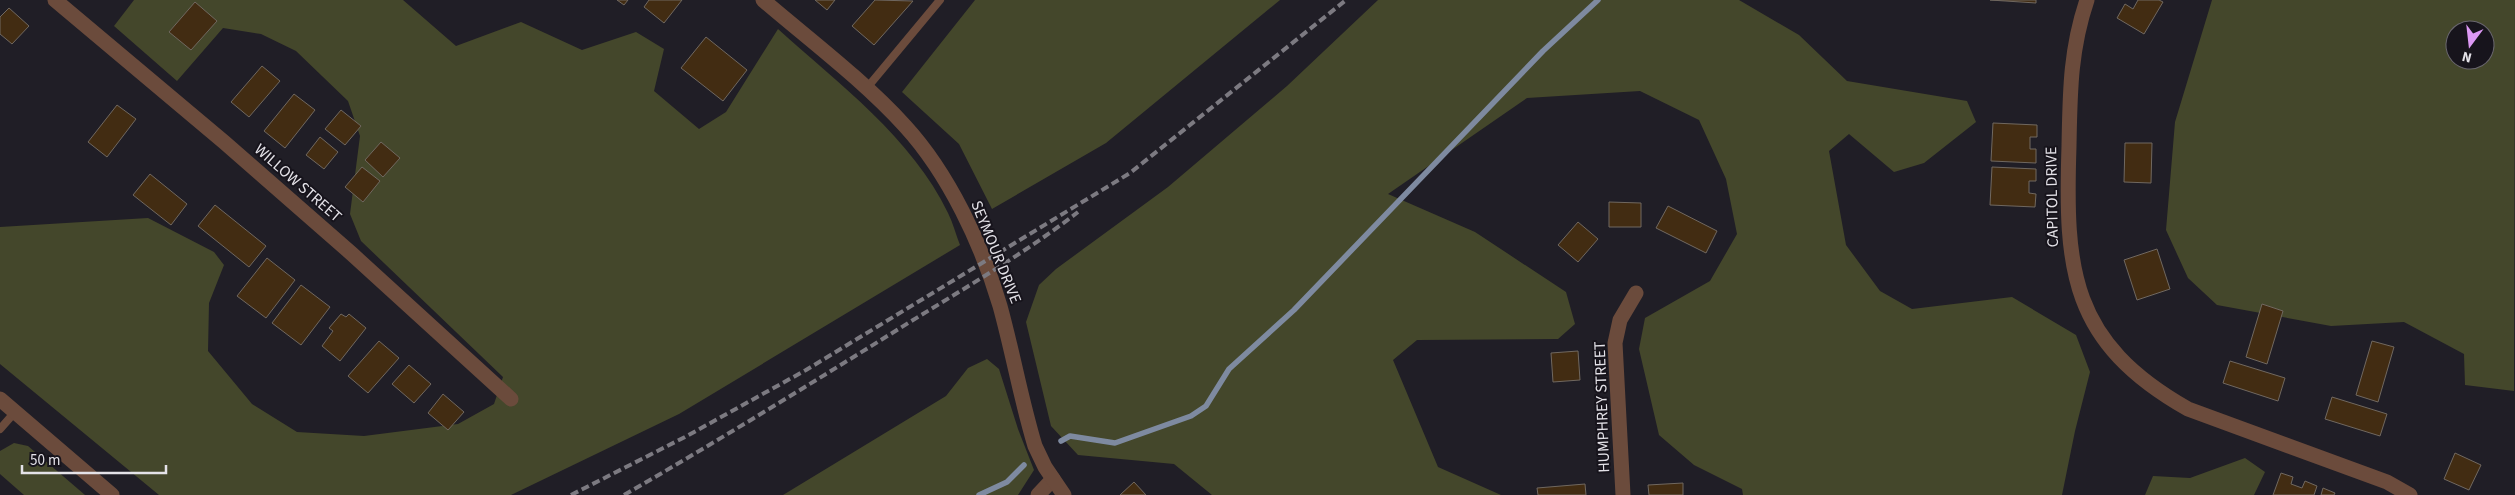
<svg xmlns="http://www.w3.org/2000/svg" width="2515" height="495" font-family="'Source Sans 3',sans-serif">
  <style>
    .green { fill: #44472b; fill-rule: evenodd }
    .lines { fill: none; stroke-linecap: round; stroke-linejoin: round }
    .stream { stroke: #7e8aa0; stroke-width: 5.5 }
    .building { fill: #422c12; stroke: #706860 }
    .service { stroke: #6b4b3c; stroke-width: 8 }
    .minor { stroke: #6b4b3c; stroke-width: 15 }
    .tertiary { stroke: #6b4b3c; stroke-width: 15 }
    .rail { stroke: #7c7a81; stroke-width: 4; stroke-dasharray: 8 4; stroke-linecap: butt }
    .labels { text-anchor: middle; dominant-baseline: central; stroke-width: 4; stroke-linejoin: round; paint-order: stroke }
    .street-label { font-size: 16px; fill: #e4e2e8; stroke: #17141c }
  </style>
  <rect width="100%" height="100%" fill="#201e26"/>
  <g class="green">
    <path d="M 134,0 L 403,0 L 456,46 L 521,22 L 582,50 L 636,32 L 664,49 L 654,91 L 699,129 L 726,112 L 778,29 C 838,83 913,139 948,213 C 953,223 956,235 960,245 L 679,414 L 511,495 L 159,495 L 0,364 L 0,227 L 148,218 L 214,252 L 224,265 L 209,303 L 208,351 L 252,404 L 297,432 L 364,436 L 458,424 L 494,404 L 503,377 L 361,241 L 350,214 L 360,136 L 348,101 L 296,51 L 261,34 L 223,28 L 177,81 L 114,26 Z"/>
    <path d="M 975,0 L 1280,0 L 1106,143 L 992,209 L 959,144 L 902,92 Z"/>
    <path d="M 1378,0 L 1739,0 L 1799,35 L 1847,81 L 1967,101 L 1976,122 L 1924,163 L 1894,172 L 1849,134 L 1829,151 L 1846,245 L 1880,291 L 1912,309 L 2012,297 L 2076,335 L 2090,372 L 2075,431 L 2062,495 L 1743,495 L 1742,489 L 1694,465 L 1659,435 L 1639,349 L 1645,318 L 1710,281 L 1737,234 L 1726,179 L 1699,120 L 1640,91 L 1527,98 L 1388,194 L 1475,232 L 1566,292 L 1575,324 L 1558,339 L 1417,340 L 1393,360 L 1438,467 L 1501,495 L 1212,495 L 1174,464 L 1078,455 L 1051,426 L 1026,322 L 1039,285 L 1056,269 L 1168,187 L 1287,86 Z"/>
    <path d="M 2212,0 L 2515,0 L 2514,391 L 2465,385 L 2464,354 L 2404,322 L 2331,326 L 2217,305 L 2188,278 L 2166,230 L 2175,122 ZM 2455,30 L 2485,30 L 2485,60 L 2455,60 Z"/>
    <path d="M 987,359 L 999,369 L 1018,429 L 1034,470 L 1018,495 L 783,495 L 946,396 L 968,368 Z"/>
    <path d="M 14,443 L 28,446 L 85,495 L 24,495 L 0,474 L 0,451 Z"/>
    <path d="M 2245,458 L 2265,472 L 2254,495 L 2145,495 L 2153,476 L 2190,478 Z"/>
  </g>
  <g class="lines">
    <g class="stream">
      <path d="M 1061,441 L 1070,436 L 1115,443 L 1191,416 L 1206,406 L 1229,369 L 1294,310 L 1543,51 L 1598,0"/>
      <path d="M 979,495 L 1007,482 L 1024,465"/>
    </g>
  </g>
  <g class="building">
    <path d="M 617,0 L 628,0 L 624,5 Z"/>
    <path d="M 649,0 L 682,0 L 664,23 L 644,7 Z"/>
    <path d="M 815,0 L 835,0 L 827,10 Z"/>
    <path d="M 875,0 L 913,1 L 874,45 L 852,26 Z"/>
    <path d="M 1990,0 L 2036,0 L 2036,3 Z"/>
    <path d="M 2138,0 L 2159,0 L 2163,2 L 2144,34 L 2117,18 L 2125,4 L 2133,9 Z"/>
    <path d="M 195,2 L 217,21 L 191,50 L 169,32 Z"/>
    <path d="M 9,8 L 29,26 L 12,44 L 0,34 L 0,17 Z"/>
    <path d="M 706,37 L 747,70 L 723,101 L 681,68 Z"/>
    <path d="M 262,66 L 280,81 L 249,117 L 231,102 Z"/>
    <path d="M 294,94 L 315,110 L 285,148 L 264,131 Z"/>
    <path d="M 117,105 L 136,119 L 107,157 L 88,142 Z"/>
    <path d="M 341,110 L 361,126 L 345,145 L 325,129 Z"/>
    <path d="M 1993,123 L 2037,125 L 2037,137 L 2030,137 L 2030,149 L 2036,149 L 2036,163 L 1991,161 Z"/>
    <path d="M 320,137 L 338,152 L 324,169 L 306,155 Z"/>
    <path d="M 381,142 L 400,158 L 383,177 L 365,160 Z"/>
    <path d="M 2125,143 L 2152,143 L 2151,183 L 2124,182 Z"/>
    <path d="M 362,167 L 380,181 L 363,202 L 345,187 Z"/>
    <path d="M 1992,167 L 2036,169 L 2036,181 L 2029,181 L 2029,193 L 2036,194 L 2035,207 L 1990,205 Z"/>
    <path d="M 150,174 L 187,204 L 171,225 L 133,195 Z"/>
    <path d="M 1609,202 L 1641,203 L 1641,227 L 1609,227 Z"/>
    <path d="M 215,205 L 266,246 L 249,267 L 198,226 Z"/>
    <path d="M 1668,206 L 1717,231 L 1706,253 L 1656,228 Z"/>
    <path d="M 1578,222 L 1598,239 L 1578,262 L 1558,245 Z"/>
    <path d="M 2157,249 L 2170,289 L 2137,300 L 2124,260 Z"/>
    <path d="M 267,258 L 295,280 L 266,318 L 237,296 Z"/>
    <path d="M 301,285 L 330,307 L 301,345 L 272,323 Z"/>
    <path d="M 2262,304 L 2283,311 L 2267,364 L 2246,357 Z"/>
    <path d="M 341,314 L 346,317 L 349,314 L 366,328 L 340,361 L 322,346 L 333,331 L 329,328 Z"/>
    <path d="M 379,341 L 399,358 L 368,393 L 348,376 Z"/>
    <path d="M 2372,341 L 2394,347 L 2378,402 L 2356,395 Z"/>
    <path d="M 1578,351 L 1580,380 L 1553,382 L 1551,353 Z"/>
    <path d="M 2230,361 L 2285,378 L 2278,401 L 2223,383 Z"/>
    <path d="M 409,365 L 431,384 L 414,403 L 392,384 Z"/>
    <path d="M 443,394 L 464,412 L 448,430 L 428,413 Z"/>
    <path d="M 2332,397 L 2387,414 L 2380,436 L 2325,419 Z"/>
    <path d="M 2455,453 L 2481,465 L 2469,490 L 2444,479 Z"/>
    <path d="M 2281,473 L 2293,477 L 2291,484 L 2302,488 L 2305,481 L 2317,486 L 2314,495 L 2273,495 Z"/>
    <path d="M 1134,482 L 1146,495 L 1120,495 Z"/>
    <path d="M 1683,483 L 1683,495 L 1649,495 L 1648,485 Z"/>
    <path d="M 1585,484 L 1586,495 L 1538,495 L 1537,488 Z"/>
    <path d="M 2323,488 L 2335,493 L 2334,495 L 2321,495 Z"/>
  </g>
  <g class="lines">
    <g class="service">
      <path d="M 866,89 L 940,0"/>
      <path d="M 0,429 L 15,412"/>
    </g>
    <g class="minor">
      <path d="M 55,0 L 224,142 L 352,254 L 511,399"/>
      <path d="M 2087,0 C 2070,50 2070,94 2069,146 C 2065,270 2070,342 2188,409 L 2387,482 L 2410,495"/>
      <path d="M 0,399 L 112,495"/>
      <path d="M 1038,495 L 1053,479"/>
      <path d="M 1623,495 L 1615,343 L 1620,320 L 1636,293"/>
    </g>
    <path class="tertiary" d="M 763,0 C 811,41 863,80 905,126 C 949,174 982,245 1000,306 C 1013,353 1021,400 1035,446 L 1045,467 L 1064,495"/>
    <g class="rail">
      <path d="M 571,495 L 685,437 L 806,370 L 1130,173 L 1346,0"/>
      <path d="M 624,495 C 716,442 807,386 897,330 C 958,292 1021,256 1078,212"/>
    </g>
  </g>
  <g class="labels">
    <g class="street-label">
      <text transform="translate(298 183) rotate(41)">WILLOW STREET</text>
      <text transform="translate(2052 197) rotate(-91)">CAPITOL DRIVE</text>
      <text transform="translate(996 252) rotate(68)">SEYMOUR DRIVE</text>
      <text transform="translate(1602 407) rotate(-92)">HUMPHREY STREET</text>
    </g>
  </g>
  <g transform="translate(2470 45) rotate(195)"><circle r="24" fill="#17141c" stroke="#69666e"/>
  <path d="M0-4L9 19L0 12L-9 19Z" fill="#dd99f4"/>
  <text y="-8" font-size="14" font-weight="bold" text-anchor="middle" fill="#e4e2e8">N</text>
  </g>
  <path d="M22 465v8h144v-8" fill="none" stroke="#e4e2e8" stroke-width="2.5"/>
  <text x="30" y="465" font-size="15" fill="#e4e2e8" stroke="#17141c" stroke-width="4" paint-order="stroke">50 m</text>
</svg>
